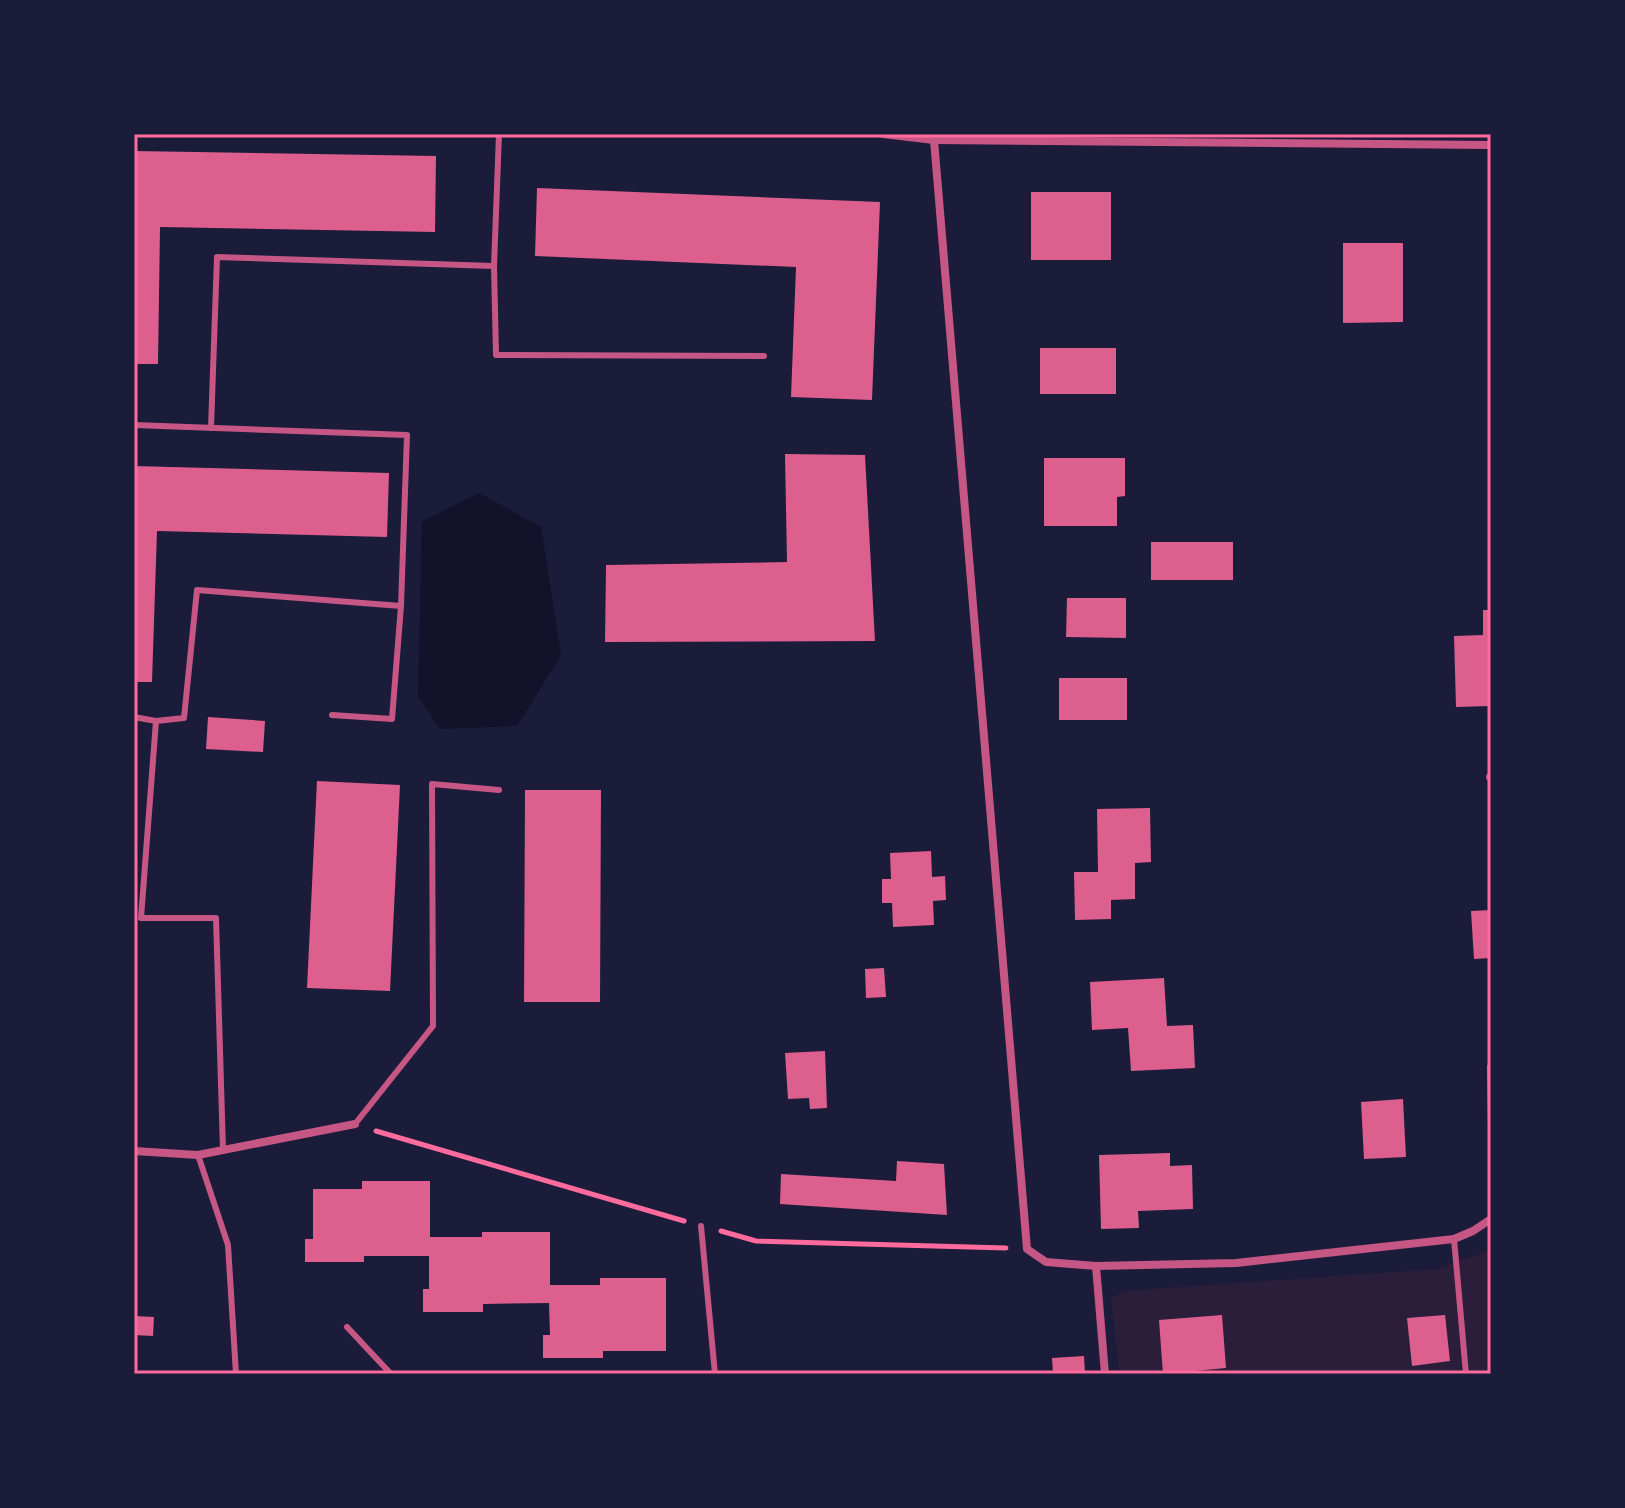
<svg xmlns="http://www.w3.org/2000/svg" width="1625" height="1508" font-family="Raleway,sans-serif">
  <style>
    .green { fill: #2a1e3b }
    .water { fill: #12122b }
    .building { fill: #dd5f8e }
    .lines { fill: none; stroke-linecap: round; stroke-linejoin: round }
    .path { stroke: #ff6b9d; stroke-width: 5 }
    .service { stroke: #c65784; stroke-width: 6 }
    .minor { stroke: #c65784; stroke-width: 8 }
    .neatline { fill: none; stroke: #ff6b9d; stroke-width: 3 }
  </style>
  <rect width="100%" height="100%" fill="#1b1b3a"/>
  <path class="green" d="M 1491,1250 L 1491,1374 L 1119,1374 L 1111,1299 L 1123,1291 L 1437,1269 Z"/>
  <path class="water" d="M 479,493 L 541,527 L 561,655 L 517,726 L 440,729 L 418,696 L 422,522 Z"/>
  <g class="building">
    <path d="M 134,151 L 436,156 L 435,232 L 160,227 L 158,364 L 134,364 Z"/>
    <path d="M 537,188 L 880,202 L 872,400 L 791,397 L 796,267 L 535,256 Z"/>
    <rect x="1031" y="192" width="80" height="68"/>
    <path d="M 1343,243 L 1403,243 L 1403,322 L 1343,323 Z"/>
    <rect x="1040" y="348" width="76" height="46"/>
    <path d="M 785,454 L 865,455 L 875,641 L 605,642 L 606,565 L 787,562 Z"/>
    <path d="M 1044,458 L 1125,458 L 1125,496 L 1117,497 L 1117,526 L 1044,526 Z"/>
    <path d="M 134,466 L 389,473 L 387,537 L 157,531 L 152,682 L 134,682 Z"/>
    <rect x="1151" y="542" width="82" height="38"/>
    <path d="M 1067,598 L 1126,598 L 1126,638 L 1066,637 Z"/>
    <path d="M 1483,610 L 1491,610 L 1491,706 L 1456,707 L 1454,636 L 1483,635 Z"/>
    <rect x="1059" y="678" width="68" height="42"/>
    <path d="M 208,717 L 265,721 L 263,752 L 206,749 Z"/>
    <path d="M 317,781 L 400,785 L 390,991 L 307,988 Z"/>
    <path d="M 525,790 L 601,790 L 600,1002 L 524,1002 Z"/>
    <path d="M 1150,808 L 1151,862 L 1135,863 L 1135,899 L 1111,900 L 1111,919 L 1075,920 L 1074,872 L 1098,872 L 1097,809 Z"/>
    <path d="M 931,851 L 932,877 L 945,876 L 946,900 L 933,901 L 934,925 L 893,927 L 892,903 L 882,903 L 882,879 L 891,879 L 890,853 Z"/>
    <path d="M 1491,910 L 1491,958 L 1474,959 L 1471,911 Z"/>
    <path d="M 884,968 L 886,997 L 866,998 L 865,969 Z"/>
    <path d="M 1164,978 L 1167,1026 L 1193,1025 L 1195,1068 L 1131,1071 L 1128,1028 L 1092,1030 L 1090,982 Z"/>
    <path d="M 825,1051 L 827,1108 L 810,1109 L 809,1098 L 788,1099 L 785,1053 Z"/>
    <path d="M 1487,1065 L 1491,1065 L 1491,1124 L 1488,1124 Z"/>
    <path d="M 1403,1099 L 1406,1157 L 1364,1159 L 1361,1102 Z"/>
    <path d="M 1170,1153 L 1170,1166 L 1192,1165 L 1193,1209 L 1138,1211 L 1139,1228 L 1101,1229 L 1099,1155 Z"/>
    <path d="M 897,1161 L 944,1164 L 947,1215 L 780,1204 L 781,1174 L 896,1181 Z"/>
    <path d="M 362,1181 L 430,1181 L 430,1237 L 482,1237 L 482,1232 L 550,1232 L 550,1285 L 600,1285 L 600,1278 L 666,1278 L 666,1351 L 603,1351 L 603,1358 L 543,1358 L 543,1335 L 550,1335 L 549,1303 L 483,1304 L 483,1312 L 423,1312 L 423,1289 L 429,1289 L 429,1256 L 364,1256 L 364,1262 L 305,1262 L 305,1239 L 313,1239 L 313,1189 L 362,1189 Z"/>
    <path d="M 1222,1315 L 1226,1368 L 1163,1374 L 1159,1320 Z"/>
    <path d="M 1445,1315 L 1450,1361 L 1412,1366 L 1407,1318 Z"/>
    <path d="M 134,1316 L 154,1317 L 153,1336 L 134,1335 Z"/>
    <path d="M 1084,1356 L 1085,1374 L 1053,1374 L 1052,1358 Z"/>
  </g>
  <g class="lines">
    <g class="path">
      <path d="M 376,1131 L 684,1221"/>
      <path d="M 721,1231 L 756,1241 L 1006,1248"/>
    </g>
    <g class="service">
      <path d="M 494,266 L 496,355 L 764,356"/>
      <path d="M 134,425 L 407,435 L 401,606 L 197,590 L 184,718 L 156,721"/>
      <path d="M 211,428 L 217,257 L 494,266 L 499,134"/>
      <path d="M 332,715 L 392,719 L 401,606"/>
      <path d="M 134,717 L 156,721 L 141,918 L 216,918 L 223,1150"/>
      <path d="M 355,1124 L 433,1026 L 432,784 L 499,790"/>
      <path d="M 198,1155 L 228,1245 L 236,1374"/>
      <path d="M 701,1226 L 715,1374"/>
      <path d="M 1454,1239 L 1466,1374"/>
      <path d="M 347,1327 L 391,1374"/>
    </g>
    <g class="minor">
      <path d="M 883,134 L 934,140 L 1491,145"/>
      <path d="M 934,140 L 1027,1249 L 1046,1262 L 1096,1266 L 1236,1263 L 1454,1239 L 1473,1231 L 1491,1219"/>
      <path d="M 1490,777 L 1491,777"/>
      <path d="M 134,1151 L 198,1155 L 355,1124"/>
      <path d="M 1096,1266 L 1105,1374"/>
    </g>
  </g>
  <rect width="1625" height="1508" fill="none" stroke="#1b1b3a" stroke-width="272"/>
  <rect x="136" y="136" width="1353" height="1236" class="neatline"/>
</svg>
